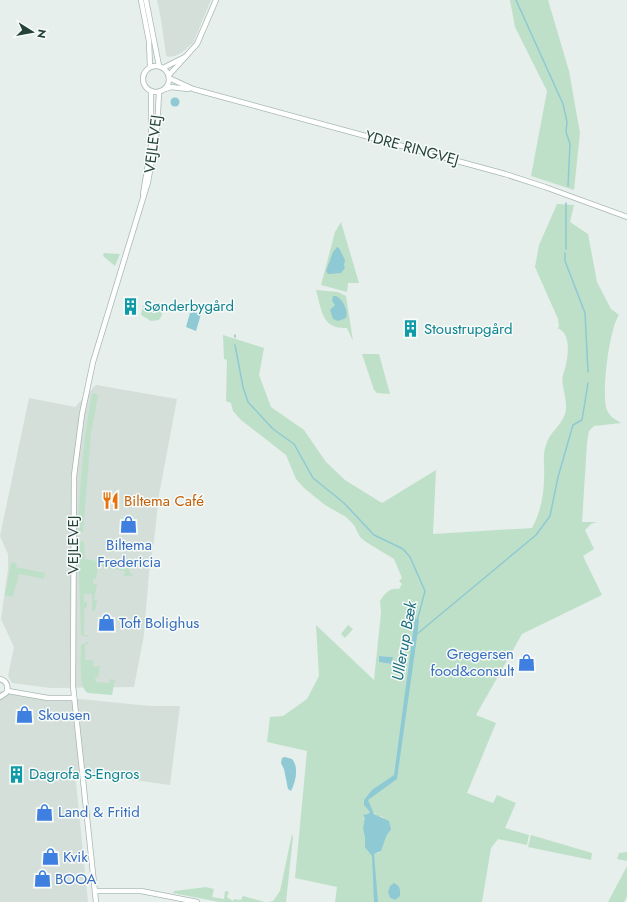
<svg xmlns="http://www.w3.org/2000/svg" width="627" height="902" font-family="Jost,sans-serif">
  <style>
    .built { fill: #d4dfda }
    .green { fill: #bfe0c8; fill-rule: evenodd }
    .water { fill: #8ec9d4 }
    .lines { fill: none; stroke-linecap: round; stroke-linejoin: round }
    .stream { stroke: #8ec9d4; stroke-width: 1.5 }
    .tertiary-casing { stroke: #a8b8b2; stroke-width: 6 }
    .tertiary { stroke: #fff; stroke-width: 4.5 }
    .labels { text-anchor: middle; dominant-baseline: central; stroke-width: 3; stroke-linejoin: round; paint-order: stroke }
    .street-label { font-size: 15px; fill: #24423a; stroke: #f7fbf9 }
    .culture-label { font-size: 15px; fill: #0d838f; stroke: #f7fbf9; text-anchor: start }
    .food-label { font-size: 15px; fill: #c56008; stroke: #f7fbf9; text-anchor: start }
    .shop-label { font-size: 15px; fill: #366cbe; stroke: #f7fbf9; text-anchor: start }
    .water-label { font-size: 16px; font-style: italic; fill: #1c6f80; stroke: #f7fbf9 }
  </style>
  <rect width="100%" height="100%" fill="#e6efeb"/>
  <g class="built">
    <path d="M 157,0 L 211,0 L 193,43 L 181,53 L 175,56 L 168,57 L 166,55 L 161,19 Z"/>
    <path d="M 96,385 L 177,399 L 159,495 L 154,541 L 149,572 L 144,635 L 134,687 L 50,688 L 12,683 L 8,676 L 14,647 L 1,619 L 8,569 L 8,554 L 0,536 L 29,398 L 75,407 Z"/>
    <path d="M 0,691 L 150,706 L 180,706 L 170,785 L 75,772 L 88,902 L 0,902 Z"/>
  </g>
  <g class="green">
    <path d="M 510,0 L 548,0 L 569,71 L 580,133 L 574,190 L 531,176 L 547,91 L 515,27 Z"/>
    <path d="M 557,204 L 574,205 L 570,222 L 588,234 L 597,282 L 611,309 L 619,315 C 609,329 601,395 607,410 C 610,417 615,419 621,423 L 594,426 L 589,431 L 587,443 L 582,522 L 597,522 L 591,524 L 585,530 L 594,549 L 583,556 L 602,595 L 522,634 L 476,715 L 496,723 L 467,793 L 493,803 L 497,795 L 516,803 L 505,828 L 529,835 L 527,845 L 498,839 L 491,848 L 482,902 L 335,902 L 337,887 L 295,878 L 307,751 L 267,742 L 270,717 L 283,716 L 307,699 L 319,676 L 316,625 L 374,680 L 381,613 L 380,601 C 384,594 390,587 399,589 L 402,584 L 399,581 L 402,578 L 394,559 L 366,542 L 360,537 L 354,525 L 346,517 L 325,505 L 304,488 L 296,479 L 286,455 L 241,420 L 233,411 L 231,403 L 226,401 L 227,360 L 224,359 L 223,335 L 264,348 L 259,375 L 271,407 L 304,430 L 326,462 L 345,480 L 382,503 L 436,470 L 433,534 L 532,528 C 540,513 544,496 544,478 C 545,468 542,455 546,445 C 549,433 561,426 565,414 C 569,402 560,385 563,375 C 567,364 574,333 557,328 L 559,327 L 558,319 L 535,267 L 539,245 ZM 379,656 L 392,657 L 391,664 L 379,662 ZM 370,810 L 378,816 L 383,817 L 389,833 L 386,837 L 379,853 L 375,853 L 368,836 ZM 397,884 L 401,892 L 395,900 L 390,898 L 389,889 Z"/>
    <path d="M 341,222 L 359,283 L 348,283 L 347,292 L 321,285 L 335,232 Z"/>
    <path d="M 104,253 L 120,254 L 115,266 L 103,256 Z"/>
    <path d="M 316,290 L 338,292 L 346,296 L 353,341 L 347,328 C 321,329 322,310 316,290 Z"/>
    <path d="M 148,303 L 154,305 L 162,310 L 162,315 L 159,320 L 151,321 L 141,315 L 143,306 Z"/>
    <path d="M 362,354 L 379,354 L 390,394 L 377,393 L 374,390 Z"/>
    <path d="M 95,393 L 98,396 L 91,434 L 83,533 L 78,530 C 80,484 83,440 92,394 Z"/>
    <path d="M 82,541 L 84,542 L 85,559 L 132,567 L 129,571 L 133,576 L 124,576 L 125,571 L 98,566 L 96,579 L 93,579 L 93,584 L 97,584 L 94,600 L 97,600 L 95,611 L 92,611 L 92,594 L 84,594 L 84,602 L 87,602 L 87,607 L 84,608 L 84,621 L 88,621 L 84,622 L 84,635 L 88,635 L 88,637 L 81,635 L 78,543 Z"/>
    <path d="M 11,562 L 17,563 L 16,567 L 45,573 L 44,579 L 19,574 L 13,597 L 5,595 Z"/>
    <path d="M 348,625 L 353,629 L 345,638 L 341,634 Z"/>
    <path d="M 88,642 L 88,644 L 85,645 L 85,660 L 93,660 L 93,666 L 100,666 L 98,677 L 95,677 L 96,682 L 110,683 L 110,679 L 115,680 L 112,695 L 88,693 C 78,688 81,657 81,645 Z"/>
    <path d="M 292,834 L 293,837 L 286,902 L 267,902 L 273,901 L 280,891 Z"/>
    <path d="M 531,835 L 592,853 L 591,860 L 528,847 Z"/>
    <path d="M 627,852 L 627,861 L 617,859 L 619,853 Z"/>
    <path d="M 627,866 L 627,897 L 624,902 L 608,902 Z"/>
    <path d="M 206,887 L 214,889 L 212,897 L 224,899 L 225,891 L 229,892 L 227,897 L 233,901 L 234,899 L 241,900 L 243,896 L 265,902 L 219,902 L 173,893 L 174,891 Z"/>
  </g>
  <g class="water">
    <circle cx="175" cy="102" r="4.5"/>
    <path d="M 337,247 L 339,248 L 345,260 L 344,265 L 345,268 L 341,273 L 328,274 L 326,271 L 333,252 Z"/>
    <path d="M 333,296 L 336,296 C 343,299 349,312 346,318 L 338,321 L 333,319 L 330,310 L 335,305 L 332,301 Z"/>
    <path d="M 194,312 L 201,314 L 196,331 L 186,327 L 190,313 Z"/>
    <path d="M 415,618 L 419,620 L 417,637 L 397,779 L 368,800 L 374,814 L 389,821 L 391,829 L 386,837 L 381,851 L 374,854 L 378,902 L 374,902 L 372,856 L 365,847 L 365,837 L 363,828 L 365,818 L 363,815 L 368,814 L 370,812 L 364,805 L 364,800 L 372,790 L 394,775 Z"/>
    <path d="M 379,656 L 393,657 L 391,664 L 379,662 Z"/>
    <path d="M 285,757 L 292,759 C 299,767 296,781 291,791 L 288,789 L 284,769 L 281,763 L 282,758 Z"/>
    <path d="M 394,883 C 400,885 401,891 400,896 L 395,900 L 390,898 L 388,892 L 390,886 Z"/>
  </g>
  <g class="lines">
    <g class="stream">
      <path d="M 516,0 L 563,104 L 567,122 L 566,132 L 570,144 L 568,186"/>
      <path d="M 566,249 L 566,203"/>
      <path d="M 565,253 L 565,261 L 585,313 L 588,372"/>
      <path d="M 235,335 L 235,337"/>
      <path d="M 235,345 L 243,387 L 248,402 L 273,429 L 294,444 L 313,478 L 344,503 L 374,535 L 403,549 L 410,557 L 425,591 L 417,621"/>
      <path d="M 417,634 L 536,535 L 550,516 L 558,477 L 573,425 L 582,420 L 588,383"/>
    </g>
    <defs>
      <g id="tertiary">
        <path d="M 141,0 L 149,41 L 150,67"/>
        <path d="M 146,0 L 159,66"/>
        <circle cx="156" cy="79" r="13"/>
        <path d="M 163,68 L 185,57"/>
        <path d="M 169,75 L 197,44 L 216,0"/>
        <path d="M 169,78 L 193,89 L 505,174 L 545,187 L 627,217"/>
        <path d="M 165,89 L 171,87 L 188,89"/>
        <path d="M 143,194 L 151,146 L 151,92"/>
        <path d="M 0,679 C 7,681 9,687 6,693 L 0,697"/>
        <path d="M 8,691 L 48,698 L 74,698"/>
        <path d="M 95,891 L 141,891 L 197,902"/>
        <path d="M 96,902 L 73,686 L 74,476 L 82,414 L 93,362 L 148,182 L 157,131 L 159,92"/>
      </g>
    </defs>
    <use href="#tertiary" class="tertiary-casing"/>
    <use href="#tertiary" class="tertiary"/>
  </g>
  <defs>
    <symbol id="building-bare" viewBox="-9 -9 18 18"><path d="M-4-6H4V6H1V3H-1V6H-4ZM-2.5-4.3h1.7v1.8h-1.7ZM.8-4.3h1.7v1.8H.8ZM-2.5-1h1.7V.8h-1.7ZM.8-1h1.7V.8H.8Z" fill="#0f9aa8" stroke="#f7fbf9" stroke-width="2.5" paint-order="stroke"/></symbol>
    <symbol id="restaurant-bare" viewBox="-9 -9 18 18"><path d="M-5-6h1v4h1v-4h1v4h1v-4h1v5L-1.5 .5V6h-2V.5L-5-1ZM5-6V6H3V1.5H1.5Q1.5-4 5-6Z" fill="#e8710a" stroke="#f7fbf9" stroke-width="2.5" paint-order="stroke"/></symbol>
    <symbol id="shop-bare" viewBox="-9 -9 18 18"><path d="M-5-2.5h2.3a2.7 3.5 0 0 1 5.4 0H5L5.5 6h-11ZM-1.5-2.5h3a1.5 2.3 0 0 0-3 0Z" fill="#3f7fe0" stroke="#f7fbf9" stroke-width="2.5" paint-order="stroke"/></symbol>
  </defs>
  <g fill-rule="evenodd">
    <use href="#building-bare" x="118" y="294" width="25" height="25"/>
    <use href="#building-bare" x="398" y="316" width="25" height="25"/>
    <use href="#restaurant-bare" x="98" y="488" width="25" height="25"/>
    <use href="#shop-bare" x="116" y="512" width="25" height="25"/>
    <use href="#shop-bare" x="94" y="610" width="25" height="25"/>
    <use href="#shop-bare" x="514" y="650" width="25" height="25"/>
    <use href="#shop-bare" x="12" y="702" width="25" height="25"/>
    <use href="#building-bare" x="4" y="762" width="25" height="25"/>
    <use href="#shop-bare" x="32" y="800" width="25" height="25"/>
    <use href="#shop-bare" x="38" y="844" width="25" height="25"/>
    <use href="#shop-bare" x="30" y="866" width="25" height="25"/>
  </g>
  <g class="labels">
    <g class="street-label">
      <text transform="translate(153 144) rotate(-83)">VEJLEVEJ</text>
      <text transform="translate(412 148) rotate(15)">YDRE RINGVEJ</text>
      <text transform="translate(73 545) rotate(-90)">VEJLEVEJ</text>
    </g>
    <g class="culture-label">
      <text x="144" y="306">Sønderbygård</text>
      <text x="424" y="329">Stoustrupgård</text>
      <text x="29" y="774">Dagrofa S-Engros</text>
    </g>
    <g class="food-label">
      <text x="124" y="501">Biltema Café</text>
    </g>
    <g class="shop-label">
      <text x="129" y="545" text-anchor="middle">Biltema<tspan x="129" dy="17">Fredericia</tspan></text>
      <text x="119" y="623">Toft Bolighus</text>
      <text x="514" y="654" text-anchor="end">Gregersen<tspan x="514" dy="17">food&amp;consult</tspan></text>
      <text x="38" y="715">Skousen</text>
      <text x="58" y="812">Land &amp; Fritid</text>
      <text x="63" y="857">Kvik</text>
      <text x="55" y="879">BOOA</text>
    </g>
    <g class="water-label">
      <text transform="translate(404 641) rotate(-80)">Ullerup Bæk</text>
    </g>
  </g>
  <g transform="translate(32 32) rotate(101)" stroke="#f7fbf9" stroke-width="3" paint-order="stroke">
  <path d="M0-3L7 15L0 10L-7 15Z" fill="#24423a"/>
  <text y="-6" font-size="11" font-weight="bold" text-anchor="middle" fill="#24423a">N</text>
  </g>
</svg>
